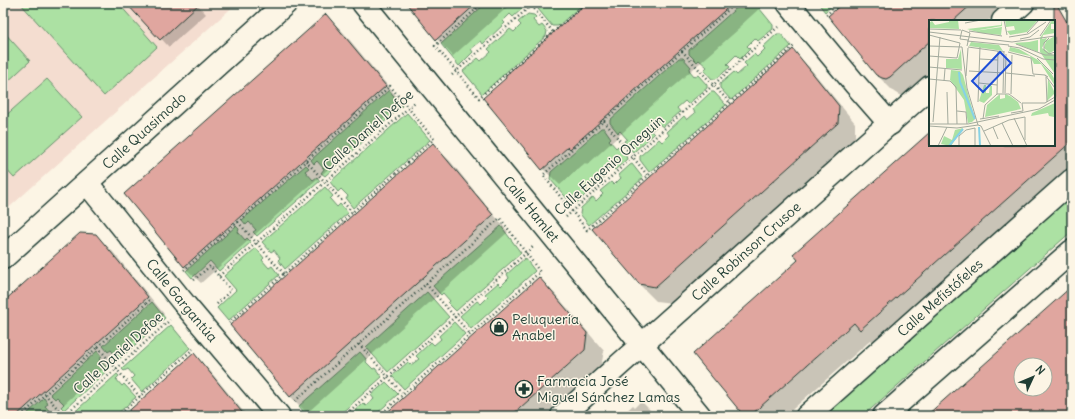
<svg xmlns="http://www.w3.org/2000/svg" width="1075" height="419" font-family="Delius,sans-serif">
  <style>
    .built { fill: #f4ddd0 }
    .green { fill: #ace1a3; stroke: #668f6c }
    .shadow { fill: #0003 }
    .building { fill: #e0a69f; stroke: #1f3d34; fill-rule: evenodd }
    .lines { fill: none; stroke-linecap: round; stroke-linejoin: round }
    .minor-casing { stroke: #1f3d34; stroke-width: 25 }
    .path { stroke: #1f3d34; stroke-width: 2.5; stroke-dasharray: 1 3; stroke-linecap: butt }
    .minor { stroke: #fcf5e5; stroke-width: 22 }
    .labels { text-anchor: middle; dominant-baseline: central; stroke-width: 3; stroke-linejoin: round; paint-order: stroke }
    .street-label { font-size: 14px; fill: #1f3d34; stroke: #fcf5e5 }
    .poi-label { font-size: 14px; fill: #1f3d34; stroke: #fcf5e5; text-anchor: start }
    .inset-river { fill: none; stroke: #86d2e6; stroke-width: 2 }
    .inset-road { fill: none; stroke: #a4ab9e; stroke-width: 1 }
    .view { fill: #1d4ed8; fill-opacity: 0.15; stroke: #1d4ed8; stroke-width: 2 }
    .inset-edge { fill: none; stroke: #1f3d34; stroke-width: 2 }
  </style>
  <rect width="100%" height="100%" fill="#fcf5e5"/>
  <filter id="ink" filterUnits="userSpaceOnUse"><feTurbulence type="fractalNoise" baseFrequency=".025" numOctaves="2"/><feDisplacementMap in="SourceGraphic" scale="8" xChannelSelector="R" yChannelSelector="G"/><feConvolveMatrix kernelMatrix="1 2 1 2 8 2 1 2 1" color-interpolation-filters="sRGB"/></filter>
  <g filter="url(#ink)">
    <path class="built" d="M 3,3 L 237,3 L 3,213 Z"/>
    <g class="green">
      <path d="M 20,3 L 118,3 L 157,47 L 104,96 Z"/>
      <path d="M 486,3 L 523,3 L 523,8 L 513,17 L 510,14 L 503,21 L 505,23 L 483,44 L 481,41 L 471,49 L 473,52 L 459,66 L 441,44 Z"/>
      <path d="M 540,3 L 584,3 L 558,26 L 552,26 L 538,9 L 538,4 Z"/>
      <path d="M 742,3 L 755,3 L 773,25 L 773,29 L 758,41 L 755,38 L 747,46 L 750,49 L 740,59 L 736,55 L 727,64 L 730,67 L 716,79 L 712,79 L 704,70 L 707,67 L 699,60 L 697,62 L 689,54 L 689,50 Z"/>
      <path d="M 818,3 L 835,3 L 825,12 Z"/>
      <path d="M 528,14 L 534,15 L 536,17 L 533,20 L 539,27 L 542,25 L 547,31 L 546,36 L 482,94 L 463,71 L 478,58 L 481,61 L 491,52 L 488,49 L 510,29 L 514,32 L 521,25 L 518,22 Z"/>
      <path d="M 3,31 L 30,61 L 3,86 Z"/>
      <path d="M 777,34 L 781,34 L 791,46 L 731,100 L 720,88 L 720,84 L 734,72 L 737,75 L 747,66 L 744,63 L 754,54 L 757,57 L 765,49 L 763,47 Z"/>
      <path d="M 679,58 L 683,58 L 691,67 L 689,70 L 695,77 L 698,75 L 707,85 L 707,88 L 688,104 L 685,101 L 677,108 L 680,112 L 663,127 L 659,124 L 651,131 L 654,134 L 635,151 L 633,152 L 624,141 L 627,139 L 620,131 L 618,133 L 610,123 L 610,120 Z"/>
      <path d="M 47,79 L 82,117 L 14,178 L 3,166 L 3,118 Z"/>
      <path d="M 389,90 L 402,106 L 325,176 L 321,173 L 324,169 L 317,161 L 314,164 L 311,160 Z"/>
      <path d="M 711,92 L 714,92 L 726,105 L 649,172 L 640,160 L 640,156 L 659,139 L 662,142 L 669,135 L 667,132 L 684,116 L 687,120 L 695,113 L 693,109 Z"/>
      <path d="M 407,113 L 430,140 L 353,208 L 346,199 L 348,196 L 341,189 L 338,192 L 330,182 Z"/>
      <path d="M 601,128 L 604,128 L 611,138 L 609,140 L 616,148 L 618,146 L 626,156 L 627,159 L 615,170 L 611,166 L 604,173 L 606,176 L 595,187 L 592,183 L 586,189 L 588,192 L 577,203 L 571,203 L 550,179 L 551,172 Z"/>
      <path d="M 632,164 L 643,178 L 589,225 L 580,214 L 581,208 L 593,197 L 596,201 L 603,194 L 600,191 L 611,182 L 614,185 L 621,178 L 619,175 L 630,165 Z"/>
      <path d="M 306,165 L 309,168 L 305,171 L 313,180 L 317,177 L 320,181 L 257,236 L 253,232 L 256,230 L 249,222 L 246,225 L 242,220 Z"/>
      <path d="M 325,187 L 333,196 L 330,199 L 337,207 L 340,204 L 348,213 L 285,269 L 278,260 L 280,258 L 274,250 L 271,252 L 262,242 Z"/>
      <path d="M 1072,196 L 1072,231 L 863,416 L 824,416 Z"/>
      <path d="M 236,226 L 239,229 L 238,232 L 245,240 L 247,238 L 251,242 L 219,271 L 210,261 L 192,278 L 186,271 Z"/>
      <path d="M 501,226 L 521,253 L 456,311 L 448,303 L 450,301 L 443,293 L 441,295 L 433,286 Z"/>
      <path d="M 256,248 L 264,258 L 262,260 L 269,268 L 272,266 L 279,275 L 228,321 L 217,308 L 236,290 L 224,276 Z"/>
      <path d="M 525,258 L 535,271 L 471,329 L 460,316 L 477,301 L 481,304 L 488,297 L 485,294 L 498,283 L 501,286 L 509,278 L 507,274 Z"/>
      <path d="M 427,292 L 449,317 L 388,372 L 366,347 Z"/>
      <path d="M 152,302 L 165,318 L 116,362 L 114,360 L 117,357 L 111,350 L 108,352 L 103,346 Z"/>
      <path d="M 454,322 L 465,334 L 404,389 L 392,376 L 408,362 L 411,365 L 419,359 L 416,356 L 431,342 L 434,345 L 441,339 L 439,336 Z"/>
      <path d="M 171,325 L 190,348 L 142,392 L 131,379 L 134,376 L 128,369 L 124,371 L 122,369 Z"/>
      <path d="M 97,351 L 102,357 L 99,359 L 106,367 L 108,365 L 111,367 L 64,410 L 61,407 L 64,404 L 57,397 L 55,399 L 50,394 Z"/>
      <path d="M 360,352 L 367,360 L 366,362 L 373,369 L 375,368 L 382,377 L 338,416 L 307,416 L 299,406 Z"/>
      <path d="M 117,374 L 119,376 L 116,379 L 122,386 L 124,384 L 136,397 L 115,416 L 70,416 Z"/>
      <path d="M 386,382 L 398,394 L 374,416 L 351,416 L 350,415 L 363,403 L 366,406 L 374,399 L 371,395 Z"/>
      <path d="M 44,398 L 48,404 L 45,406 L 52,414 L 55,412 L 58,415 L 57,416 L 25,416 Z"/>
    </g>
    <g class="shadow">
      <path d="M 128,3 L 196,3 L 206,14 L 169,47 Z"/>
      <path d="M 407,3 L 512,3 L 453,56 L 437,39 Z"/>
      <path d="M 589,3 L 757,3 L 761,7 L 739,27 L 740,28 L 668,91 L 599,154 L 587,165 L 585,163 L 560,185 L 543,169 Z"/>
      <path d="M 845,3 L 1008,3 L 988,21 L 930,21 L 930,73 L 907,93 L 903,95 L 899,95 L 894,92 L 877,75 Z"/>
      <path d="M 326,15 L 343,32 L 402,103 L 201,283 L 184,267 Z"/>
      <path d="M 1062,15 L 1072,25 L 1072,172 L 877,346 L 871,340 L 785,416 L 745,416 L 799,260 L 930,133 L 930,145 L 1054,145 L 1054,23 Z"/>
      <path d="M 793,51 L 809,67 L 855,123 L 855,140 L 672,303 L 656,301 L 639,284 Z"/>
      <path d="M 433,145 L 450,161 L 508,232 L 307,413 L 290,396 Z"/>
      <path d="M 96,235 L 113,252 L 164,314 L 51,416 L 3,416 L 3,304 Z"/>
      <path d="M 539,278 L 556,295 L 604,351 L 601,367 L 546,416 L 385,416 Z"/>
      <path d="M 193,355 L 210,371 L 247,416 L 124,416 Z"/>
      <path d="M 641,401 L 656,416 L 621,416 L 633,405 L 635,407 Z"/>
    </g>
    <g class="building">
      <path d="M 126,3 L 200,3 L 160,40 Z"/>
      <path d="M 406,3 L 477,3 L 436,40 Z"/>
      <path d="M 586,3 L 733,3 L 652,75 L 582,138 L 570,149 L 568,147 L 542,170 L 483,98 L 506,78 L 505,76 Z"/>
      <path d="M 843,3 L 973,3 L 953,21 L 930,21 L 930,41 L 890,77 L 886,79 L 882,78 L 876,75 L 828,16 Z"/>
      <path d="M 1054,3 L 1056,3 L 1072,31 L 1072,141 L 860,330 L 854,323 L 750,416 L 744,416 L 693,354 L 798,260 L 793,254 L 930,132 L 930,145 L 1054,145 Z"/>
      <path d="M 326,14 L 386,86 L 184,267 L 124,194 Z"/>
      <path d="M 793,49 L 839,106 L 838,123 L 655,287 L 639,284 L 592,229 Z"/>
      <path d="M 433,143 L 493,215 L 290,397 L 230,325 Z"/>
      <path d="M 80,233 L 96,234 L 148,297 L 16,416 L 3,416 L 3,302 Z"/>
      <path d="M 539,277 L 587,333 L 585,350 L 511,416 L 383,416 Z"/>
      <path d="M 1072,286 L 1072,416 L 926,416 L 1017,335 ZM 1021,365 L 1045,365 L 1045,389 L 1021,389 Z"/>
      <path d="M 194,353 L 245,416 L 123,416 L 185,361 Z"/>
    </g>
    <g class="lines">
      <defs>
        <g id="minor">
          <path id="s1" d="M 363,3 L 700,416"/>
          <path d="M 788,3 L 855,84 L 890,124"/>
          <path d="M 1003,21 L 1023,3"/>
          <path id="s2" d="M 87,183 L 186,306 L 279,416"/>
          <path id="s3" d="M 3,258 L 286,3"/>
          <path id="s4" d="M 562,416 L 930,87"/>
          <path id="s5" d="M 807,416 L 1072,180"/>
          <path d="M 884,416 L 1072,251"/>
        </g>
      </defs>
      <use href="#minor" class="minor-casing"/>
      <g class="path">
        <path d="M 483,3 L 435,46 L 479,98 L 586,3"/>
        <path d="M 529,3 L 553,32"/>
        <path d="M 736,3 L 543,175 L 587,230 L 794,46"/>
        <path d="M 826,15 L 839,3"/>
        <path d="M 682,51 L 730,103"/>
        <path d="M 452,75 L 534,3"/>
        <path d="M 604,121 L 648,176"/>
        <path d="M 306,161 L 352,212"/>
        <path d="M 566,217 L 778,27"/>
        <path d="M 238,222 L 284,274"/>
        <path d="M 184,270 L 390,86 L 434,139 L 229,323"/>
        <path d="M 219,276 L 415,102"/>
        <path d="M 194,280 L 210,266 L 231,290 L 215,306"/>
        <path d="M 426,284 L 470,334"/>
        <path d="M 359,344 L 403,394"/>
        <path d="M 98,347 L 140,397"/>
        <path d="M 45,394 L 64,416 L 170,320"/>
        <path d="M 295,401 L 500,218 L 540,272 L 379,416"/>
        <path d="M 21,416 L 151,299"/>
        <path d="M 118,416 L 193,349"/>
        <path d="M 344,416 L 534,246"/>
      </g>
      <use href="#minor" class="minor"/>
    </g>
  </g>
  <defs>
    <symbol id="shop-ring" viewBox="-11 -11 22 22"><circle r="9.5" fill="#fcf5e5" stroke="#1f3d34" stroke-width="1.5"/><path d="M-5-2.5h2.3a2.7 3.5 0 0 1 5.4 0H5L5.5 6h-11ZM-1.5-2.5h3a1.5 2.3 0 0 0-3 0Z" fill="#1f3d34"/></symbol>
    <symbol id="pharmacy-ring" viewBox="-11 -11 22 22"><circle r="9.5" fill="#fcf5e5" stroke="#1f3d34" stroke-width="1.5"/><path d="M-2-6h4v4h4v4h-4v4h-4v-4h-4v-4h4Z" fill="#1f3d34"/></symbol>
  </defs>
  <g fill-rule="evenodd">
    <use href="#shop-ring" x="489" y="317" width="20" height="20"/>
    <use href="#pharmacy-ring" x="514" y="379" width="20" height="20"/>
  </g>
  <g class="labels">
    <g class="street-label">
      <text transform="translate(368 130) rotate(-41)">Calle Daniel Defoe</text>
      <text stroke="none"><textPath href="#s3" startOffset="190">Calle Quasimodo</textPath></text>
      <text transform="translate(609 165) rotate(-42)">Calle Eugenio Oneguin</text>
      <text stroke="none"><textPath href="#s1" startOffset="266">Calle Hamlet</textPath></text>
      <text stroke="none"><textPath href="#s4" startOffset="247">Calle Robinson Crusoe</textPath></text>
      <text stroke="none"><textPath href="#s5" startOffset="178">Calle Mefistófeles</textPath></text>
      <text stroke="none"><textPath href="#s2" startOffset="151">Calle Gargantúa</textPath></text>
      <text transform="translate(118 353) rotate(-42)">Calle Daniel Defoe</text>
    </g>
    <g class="poi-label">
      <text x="512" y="319">Peluquería<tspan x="512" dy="16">Anabel</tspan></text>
      <text x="537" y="381">Farmacia José<tspan x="537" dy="16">Miguel Sánchez Lamas</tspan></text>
    </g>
  </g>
  <g transform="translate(929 20)">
    <rect width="126" height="126" fill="#fcf5e5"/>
    <path d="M 20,0 L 29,0 L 30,9 L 0,8 L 0,3 L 3,1 L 6,5 L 20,2 ZM 72,0 L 73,6 L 45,11 L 73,7 L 72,15 L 52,13 L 38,9 L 72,5 ZM 76,0 L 109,0 L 98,12 L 81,15 L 78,11 L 86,10 L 85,6 L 77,7 ZM 123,0 L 126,0 L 126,4 L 122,4 L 122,9 L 126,9 L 126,5 L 126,13 L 114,15 L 113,19 L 118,18 L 113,28 L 126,36 L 126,54 L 111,32 L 111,18 ZM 126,16 L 126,30 L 121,33 L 115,28 L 117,21 ZM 109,20 L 109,32 L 85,23 L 100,22 ZM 42,22 L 70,25 L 74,31 L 40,26 ZM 81,27 L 90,29 L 109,40 L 122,53 L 126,60 L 126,66 L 112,44 L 105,44 L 101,36 L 80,31 ZM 32,29 L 33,49 L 17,48 L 17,39 L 29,39 ZM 22,50 L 31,51 L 34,55 L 46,99 L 43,102 L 39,103 L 35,80 L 21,60 ZM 119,59 L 126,73 L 118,81 ZM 55,65 L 57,65 L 57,73 L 60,73 L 61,65 L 63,66 L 63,75 L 55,83 L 50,81 ZM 71,74 L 71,79 L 76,78 L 76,74 L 81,76 L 89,82 L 92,89 L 56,97 L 58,85 ZM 126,83 L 126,103 L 125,97 L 120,96 L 119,93 L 102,96 L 103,93 ZM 34,108 L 22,126 L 12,124 L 15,116 L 23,120 L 26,110 Z" fill="#ace1a3"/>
    <path class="inset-river" d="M 30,52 L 31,62 L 46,99M 50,107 L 51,126M 20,126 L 34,109"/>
    <path class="inset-road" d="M 75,0 L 78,15M 36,3 L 52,0M 0,9 L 32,10M 40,11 L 73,16M 0,12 L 83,22 L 126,16M 98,13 L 110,0M 0,15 L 31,23 L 28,38 L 0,36M 111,16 L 122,0M 80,17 L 99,14 L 117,2M 120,18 L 115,23 L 115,30 L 120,34 L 126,32M 91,19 L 101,17 L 110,10M 38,21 L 80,25M 87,24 L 116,35 L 126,35M 0,26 L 33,27M 38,26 L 41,13 L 33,10 L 31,19 L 39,20M 79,26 L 91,28 L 114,39 L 126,40M 33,27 L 38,68 L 49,105 L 52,106M 39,27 L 75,32M 79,32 L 102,38 L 104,54 L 116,55M 108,38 L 124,54M 51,39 L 69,40M 0,47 L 33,50M 40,51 L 75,53M 77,53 L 106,56M 37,56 L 39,28M 117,57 L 118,82M 119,57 L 116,55 L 126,68M 0,59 L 21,61 L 27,67 L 28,104M 15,61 L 16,49M 50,63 L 68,65M 18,72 L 19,104M 74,73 L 75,31M 76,73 L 77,34M 68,74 L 69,31M 82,74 L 83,35M 49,82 L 51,27M 28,91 L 37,92 L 38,104M 94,91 L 93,83 L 116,83 L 126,77M 82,93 L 94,91M 85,98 L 98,126M 51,99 L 70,96M 54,99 L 56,85 L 68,74 L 80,74 L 92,83M 4,102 L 11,17M 73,103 L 84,126M 0,104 L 39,104 L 110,89 L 126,80M 0,106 L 28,108 L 49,105M 52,106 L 62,126M 64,107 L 69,119M 46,108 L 46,126M 55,111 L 80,100 L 96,97M 96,120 L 96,97M 9,126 L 18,107M 30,126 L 30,116 L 37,110 L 46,108"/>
    <path class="view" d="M 71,32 L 82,43 L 54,72 L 43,61 Z"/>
    <rect width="126" height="126" class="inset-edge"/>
  </g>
  <rect width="1075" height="419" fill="none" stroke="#fcf5e5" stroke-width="16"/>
  <rect x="8" y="8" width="1059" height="403" fill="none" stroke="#1f3d34" stroke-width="1.5" filter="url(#ink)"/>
  <g transform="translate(1033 377) rotate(46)"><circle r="19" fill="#fcf5e5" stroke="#a4ab9e"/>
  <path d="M0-3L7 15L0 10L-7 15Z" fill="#1f3d34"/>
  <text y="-6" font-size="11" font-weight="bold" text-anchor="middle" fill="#1f3d34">N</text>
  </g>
</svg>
